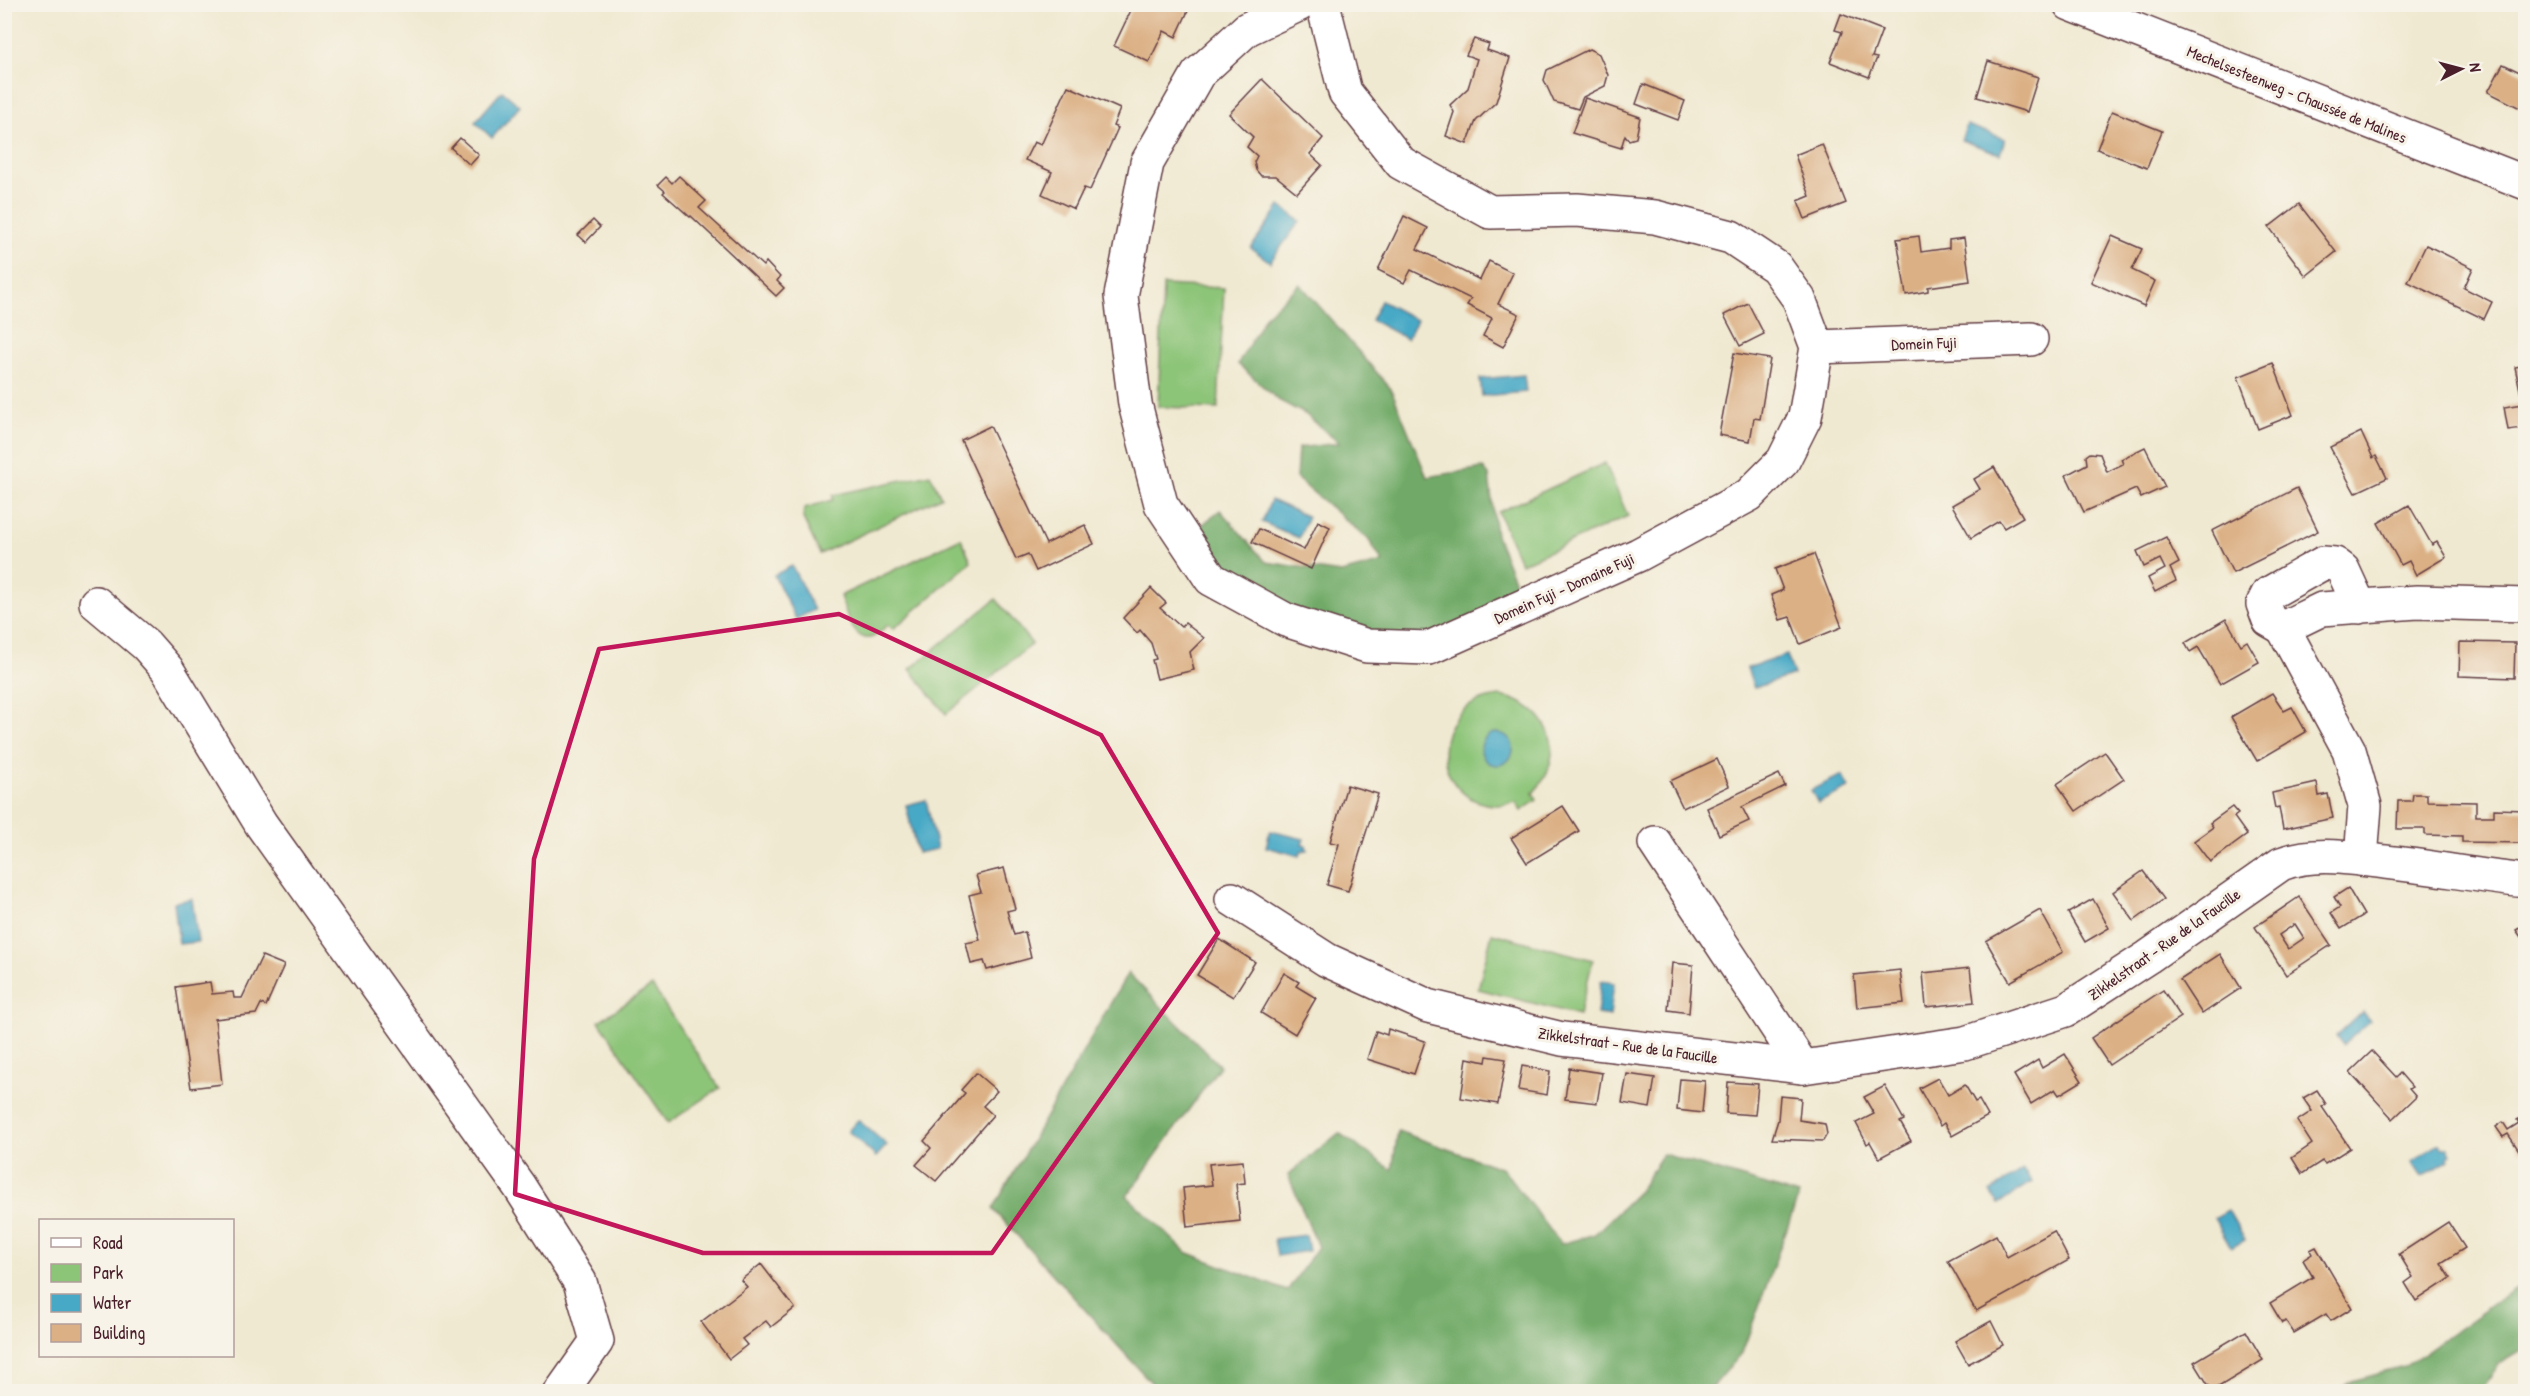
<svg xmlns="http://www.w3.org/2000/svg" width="2530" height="1396" font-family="'Patrick Hand',sans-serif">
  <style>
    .green { fill: #8cc478; stroke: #6b7252; stroke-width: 1.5 }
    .forest { fill: #71aa68; stroke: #5e644a; stroke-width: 1.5 }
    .water { fill: #47a9c6; stroke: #486478; stroke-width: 1.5 }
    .building { fill: #dbb085; fill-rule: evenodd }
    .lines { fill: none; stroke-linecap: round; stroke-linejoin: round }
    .minor-casing { stroke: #633d44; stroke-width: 36 }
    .major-casing { stroke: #633d44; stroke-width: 36 }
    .minor { stroke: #fff; stroke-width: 33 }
    .major { stroke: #fff; stroke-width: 33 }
    .marked { fill: none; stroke: #c2185b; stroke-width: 4.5; stroke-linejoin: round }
    .labels { text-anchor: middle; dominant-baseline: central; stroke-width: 6; stroke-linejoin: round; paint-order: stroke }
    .street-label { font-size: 16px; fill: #4a1f2b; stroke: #f7f3e8 }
  </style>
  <rect width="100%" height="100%" fill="#f7f3e8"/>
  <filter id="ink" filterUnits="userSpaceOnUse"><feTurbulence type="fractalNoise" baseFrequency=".0167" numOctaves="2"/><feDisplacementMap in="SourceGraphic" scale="12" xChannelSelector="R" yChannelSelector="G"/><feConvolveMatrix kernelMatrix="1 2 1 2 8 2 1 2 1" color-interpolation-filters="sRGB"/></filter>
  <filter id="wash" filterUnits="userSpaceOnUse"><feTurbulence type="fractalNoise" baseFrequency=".008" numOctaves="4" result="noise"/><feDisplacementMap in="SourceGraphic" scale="24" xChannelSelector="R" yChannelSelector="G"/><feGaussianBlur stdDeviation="1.35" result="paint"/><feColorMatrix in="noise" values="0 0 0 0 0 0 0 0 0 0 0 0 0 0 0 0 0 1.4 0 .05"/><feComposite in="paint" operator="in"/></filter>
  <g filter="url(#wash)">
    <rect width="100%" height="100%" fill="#f0e9d1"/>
    <g class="green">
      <path d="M 1163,285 L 1224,288 L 1218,409 L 1158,407 Z"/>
      <path d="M 1605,463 L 1628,516 L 1521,564 L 1498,512 Z"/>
      <path d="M 930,474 L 941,497 L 820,554 L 803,518 L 804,508 L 833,500 L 833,495 Z"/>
      <path d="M 961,538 L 971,562 L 893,629 L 888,625 C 884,628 878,635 873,637 C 853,645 845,609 840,596 Z"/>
      <path d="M 996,599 L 1032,644 L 946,714 L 910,669 Z"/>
      <path d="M 1501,696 C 1550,706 1570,754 1533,793 L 1537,800 L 1521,811 L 1516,802 C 1510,803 1503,805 1497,805 C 1433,805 1419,704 1501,696 Z"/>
      <path d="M 1492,933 L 1593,960 L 1579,1015 L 1478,989 Z"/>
      <path d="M 652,986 L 720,1088 L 668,1123 L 599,1021 Z"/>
    </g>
    <g class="forest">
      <path d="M 1300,284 L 1391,389 L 1427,477 L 1483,468 L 1489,475 L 1496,535 L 1520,595 L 1426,642 L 1359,638 L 1265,595 L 1210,561 L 1195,531 L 1220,510 L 1266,562 L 1341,573 L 1383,562 L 1368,539 L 1296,478 L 1298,448 L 1339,443 L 1305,414 L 1278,400 L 1238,364 L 1266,315 Z"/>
      <path d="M 1128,973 L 1220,1066 L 1127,1196 L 1186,1252 L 1287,1291 L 1318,1247 L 1288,1175 L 1339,1133 L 1392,1170 L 1398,1131 L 1503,1169 L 1561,1244 L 1595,1234 L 1638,1192 L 1663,1154 L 1799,1195 L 1742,1353 L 1709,1391 L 1159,1391 L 993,1209 Z"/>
      <path d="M 2525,1282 L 2525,1349 L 2498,1365 L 2480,1391 L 2335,1391 L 2352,1381 L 2404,1367 Z"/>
    </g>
    <g class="water">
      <path d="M 502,91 L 520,106 L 492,138 L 475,122 Z"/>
      <path d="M 1967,125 L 2005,139 L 2000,154 L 1961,140 Z"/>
      <path d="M 1280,206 L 1300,221 L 1270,262 L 1251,248 Z"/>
      <path d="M 1381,301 L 1417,320 L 1407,339 L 1371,320 Z"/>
      <path d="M 1524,375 L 1526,392 L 1482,396 L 1480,379 Z"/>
      <path d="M 1271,500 L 1308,517 L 1299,538 L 1262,522 Z"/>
      <path d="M 792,566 L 814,610 L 796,619 L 774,575 Z"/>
      <path d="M 1787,655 L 1794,675 L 1754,688 L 1747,668 Z"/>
      <circle cx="1497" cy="749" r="16"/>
      <path d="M 1842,775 L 1849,788 L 1818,803 L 1811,790 Z"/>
      <path d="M 926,800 L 937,849 L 917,853 L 906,805 Z"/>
      <path d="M 1270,831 L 1304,839 L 1302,844 L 1306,845 L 1307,850 L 1301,851 L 1300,856 L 1266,847 Z"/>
      <path d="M 192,899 L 198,942 L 179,944 L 174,902 Z"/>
      <path d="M 1601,981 L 1614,983 L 1610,1016 L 1597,1014 Z"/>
      <path d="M 2362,1012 L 2370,1021 L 2343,1045 L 2336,1036 Z"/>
      <path d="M 858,1120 L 887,1145 L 876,1157 L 848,1131 Z"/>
      <path d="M 2439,1144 L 2442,1148 L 2448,1147 L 2451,1154 L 2448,1156 L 2449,1160 L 2422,1177 L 2412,1162 Z"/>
      <path d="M 2023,1170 L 2032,1182 L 1999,1204 L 1990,1192 Z"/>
      <path d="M 2228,1210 L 2245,1240 L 2231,1248 L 2214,1218 Z"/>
      <path d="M 1306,1235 L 1309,1251 L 1277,1256 L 1274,1239 Z"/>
    </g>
    <g id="blocks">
      <g class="building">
        <path d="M 1134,4 L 1173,4 L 1188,11 L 1176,37 L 1164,31 L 1149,62 L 1114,46 Z"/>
        <path d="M 1841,14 L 1882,30 L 1872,57 L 1877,58 L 1869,77 L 1830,62 L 1842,32 L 1835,30 Z"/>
        <path d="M 1474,39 L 1489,44 L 1487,50 L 1510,58 L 1496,102 L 1476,121 L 1467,144 L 1446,136 L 1454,112 L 1450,105 L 1468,88 L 1477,59 L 1466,55 Z"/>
        <path d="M 1589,49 L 1599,54 L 1608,75 L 1605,86 L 1583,97 L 1578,109 L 1554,102 L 1544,80 L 1547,70 Z"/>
        <path d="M 1988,61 L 2038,77 L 2027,112 L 1977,97 Z"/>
        <path d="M 2503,64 L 2526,75 L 2526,111 L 2488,92 Z"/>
        <path d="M 1262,79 L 1323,138 L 1310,154 L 1322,165 L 1297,193 L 1276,176 L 1261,176 L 1256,170 L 1254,162 L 1257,156 L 1247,147 L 1253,137 L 1229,114 Z"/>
        <path d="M 1643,84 L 1685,101 L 1678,120 L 1636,104 Z"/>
        <path d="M 1068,86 L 1120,109 L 1113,126 L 1118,128 L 1090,190 L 1084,188 L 1074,209 L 1042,194 L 1052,172 L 1025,160 L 1034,142 L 1041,145 Z"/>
        <path d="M 1585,98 L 1640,117 L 1636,138 L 1629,140 L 1625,135 L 1621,148 L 1572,133 Z"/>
        <path d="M 2112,111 L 2162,131 L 2147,168 L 2097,149 Z"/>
        <path d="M 460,138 L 479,155 L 470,165 L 451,148 Z"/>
        <path d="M 1822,144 L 1846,203 L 1805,219 L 1798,201 L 1810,196 L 1795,155 Z"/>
        <path d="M 679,176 L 706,201 L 699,208 L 763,266 L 766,262 L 780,277 L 777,281 L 784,288 L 776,296 L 691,216 L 690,217 L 663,193 L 665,191 L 658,185 L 666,177 L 672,183 Z"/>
        <path d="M 2299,204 L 2336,252 L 2306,276 L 2269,227 Z"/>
        <path d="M 1404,216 L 1428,228 L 1417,249 L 1480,280 L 1489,261 L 1513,273 L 1498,304 L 1519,314 L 1503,347 L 1483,336 L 1492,318 L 1467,305 L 1471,299 L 1411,270 L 1404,283 L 1378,270 Z"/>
        <path d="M 593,220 L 600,227 L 586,242 L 578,235 Z"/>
        <path d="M 1919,236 L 1921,252 L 1949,248 L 1949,240 L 1964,238 L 1970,281 L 1928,287 L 1928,291 L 1906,295 L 1897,239 Z"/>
        <path d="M 2112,236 L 2142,249 L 2132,270 L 2155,281 L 2144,306 L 2091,282 Z"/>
        <path d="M 2426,245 L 2473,268 L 2464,288 L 2492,302 L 2484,319 L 2408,282 Z"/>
        <path d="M 1748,303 L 1764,334 L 1740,346 L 1724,315 Z"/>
        <path d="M 1734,353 L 1770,359 L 1760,419 L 1754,418 L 1750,441 L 1719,435 Z"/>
        <path d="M 2273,363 L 2293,415 L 2258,429 L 2238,377 Z"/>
        <path d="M 2526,365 L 2526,439 L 2525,439 L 2522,428 L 2508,430 L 2504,407 L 2523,404 L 2515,367 Z"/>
        <path d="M 990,426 L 1046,544 L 1085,525 L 1094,544 L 1036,571 L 1028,554 L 1016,559 L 961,440 Z"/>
        <path d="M 2361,432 L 2373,458 L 2376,456 L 2387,478 L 2355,493 L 2330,447 Z"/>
        <path d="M 2145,447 L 2165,487 L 2141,498 L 2136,489 L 2084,512 L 2066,475 L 2087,464 L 2086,456 L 2090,453 L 2100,454 L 2107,472 L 2123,464 L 2121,459 Z"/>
        <path d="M 1994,467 L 2023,517 L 2004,528 L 1999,521 L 1971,538 L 1952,505 L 1980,489 L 1974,479 Z"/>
        <path d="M 2297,488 L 2318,531 L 2233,573 L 2212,531 Z"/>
        <path d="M 2409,505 L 2432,545 L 2437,542 L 2446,557 L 2416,575 L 2409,561 L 2401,565 L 2378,523 Z"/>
        <path d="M 1318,521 L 1330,527 L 1311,569 L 1252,542 L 1259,529 L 1304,550 Z"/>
        <path d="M 2166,537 L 2179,563 L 2170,568 L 2176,581 L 2155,592 L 2148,578 L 2165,569 L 2160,559 L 2144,567 L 2137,551 Z"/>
        <path d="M 1814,554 L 1842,627 L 1800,644 L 1790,617 L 1780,620 L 1771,595 L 1783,590 L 1775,569 Z"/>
        <path d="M 1151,588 L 1166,603 L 1160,608 L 1181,627 L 1185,623 L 1204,638 L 1190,652 L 1194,670 L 1157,679 L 1152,660 L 1156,659 L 1151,643 L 1140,630 L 1137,633 L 1123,618 Z"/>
        <path d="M 2226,619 L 2241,645 L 2247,641 L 2259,662 L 2220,684 L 2198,647 L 2190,652 L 2185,643 Z"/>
        <path d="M 2460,642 L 2515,643 L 2514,678 L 2459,676 Z"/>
        <path d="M 2272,693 L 2284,711 L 2292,707 L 2306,732 L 2257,761 L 2231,717 Z"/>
        <path d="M 2105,752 L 2124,779 L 2076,811 L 2057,784 Z"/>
        <path d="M 1717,759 L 1729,786 L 1683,808 L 1670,781 Z"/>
        <path d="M 1779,774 L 1785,786 L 1742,807 L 1749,821 L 1719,835 L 1707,808 Z"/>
        <path d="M 2317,783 L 2319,796 L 2328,794 L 2333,818 L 2283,829 L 2279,807 L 2275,808 L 2272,793 Z"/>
        <path d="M 1347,785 L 1378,794 L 1348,891 L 1327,885 L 1339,844 L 1330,842 Z"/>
        <path d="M 2413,794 L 2427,794 L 2427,801 L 2476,802 L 2476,816 L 2494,816 L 2494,809 L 2526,810 L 2526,843 L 2462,842 L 2462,836 L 2425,835 L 2425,829 L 2397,829 L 2398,801 L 2412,801 Z"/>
        <path d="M 1563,806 L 1579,831 L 1527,863 L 1511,838 Z"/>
        <path d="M 2232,807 L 2238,814 L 2234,817 L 2247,835 L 2210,862 L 2194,841 L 2213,827 L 2210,823 Z"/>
        <path d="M 1004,868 L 1015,909 L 1007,911 L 1014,935 L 1025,932 L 1031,958 L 987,970 L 984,961 L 971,964 L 966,943 L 980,940 L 969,895 L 981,892 L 976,875 Z"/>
        <path d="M 2143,871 L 2164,899 L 2134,921 L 2113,892 Z"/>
        <path d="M 2348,888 L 2364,915 L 2341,929 L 2331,913 L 2340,907 L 2334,897 Z"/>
        <path d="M 2299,897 L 2331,945 L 2286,975 L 2255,927 ZM 2295,924 L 2304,938 L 2288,949 L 2279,935 Z"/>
        <path d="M 2093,899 L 2109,928 L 2085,942 L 2068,913 Z"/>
        <path d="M 2040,910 L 2063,952 L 2010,982 L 1986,941 Z"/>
        <path d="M 2526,924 L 2526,944 L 2516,930 Z"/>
        <path d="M 1219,939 L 1255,962 L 1233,997 L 1197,975 Z"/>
        <path d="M 2220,954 L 2241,988 L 2202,1014 L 2180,980 Z"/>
        <path d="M 262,956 L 284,965 L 266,1006 L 261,1004 L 256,1014 L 215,1019 L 222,1084 L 191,1088 L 176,987 L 210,982 L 212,994 L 233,992 L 234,998 L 242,998 Z"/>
        <path d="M 1672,963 L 1693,965 L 1689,1013 L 1668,1010 Z"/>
        <path d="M 1970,968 L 1974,1002 L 1926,1007 L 1923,973 Z"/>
        <path d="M 1900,970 L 1904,1003 L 1857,1008 L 1854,975 Z"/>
        <path d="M 1284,973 L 1299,982 L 1296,986 L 1316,998 L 1295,1034 L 1261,1013 Z"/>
        <path d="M 2163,990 L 2181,1017 L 2109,1065 L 2091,1038 Z"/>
        <path d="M 1388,1029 L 1425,1041 L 1414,1074 L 1367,1059 L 1376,1031 L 1387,1035 Z"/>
        <path d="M 2372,1051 L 2396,1077 L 2400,1073 L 2412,1087 L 2409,1089 L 2416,1097 L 2393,1119 L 2350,1072 Z"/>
        <path d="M 2065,1054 L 2082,1081 L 2059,1095 L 2055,1089 L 2031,1104 L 2014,1075 L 2038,1060 L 2042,1068 Z"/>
        <path d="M 1487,1056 L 1506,1059 L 1498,1104 L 1461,1098 L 1467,1058 L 1486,1062 Z"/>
        <path d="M 1522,1066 L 1550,1071 L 1547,1095 L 1518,1090 Z"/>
        <path d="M 1569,1068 L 1602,1073 L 1597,1103 L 1565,1099 Z"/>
        <path d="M 976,1073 L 997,1091 L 983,1106 L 993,1115 L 936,1181 L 916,1165 L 931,1148 L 924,1141 L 965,1093 L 961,1090 Z"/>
        <path d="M 1627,1074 L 1655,1078 L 1650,1108 L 1622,1103 Z"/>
        <path d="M 1938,1078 L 1948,1095 L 1965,1085 L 1975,1102 L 1979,1100 L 1988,1116 L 1952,1136 L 1944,1123 L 1940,1126 L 1919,1088 Z"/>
        <path d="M 1680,1079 L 1705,1081 L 1702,1113 L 1677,1110 Z"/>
        <path d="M 1728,1082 L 1758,1084 L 1755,1115 L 1726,1113 Z"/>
        <path d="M 1885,1086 L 1904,1120 L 1900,1122 L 1911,1141 L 1879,1158 L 1870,1142 L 1867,1144 L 1856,1123 L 1874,1114 L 1864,1097 Z"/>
        <path d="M 2317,1090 L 2326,1104 L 2322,1107 L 2350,1148 L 2325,1164 L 2322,1161 L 2302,1174 L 2292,1158 L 2312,1144 L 2297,1121 L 2312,1111 L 2303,1098 Z"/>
        <path d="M 1780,1096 L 1801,1098 L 1799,1120 L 1825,1124 L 1827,1134 L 1823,1141 L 1772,1139 L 1778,1120 Z"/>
        <path d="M 2526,1115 L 2526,1148 L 2520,1152 L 2508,1134 L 2503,1137 L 2496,1127 L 2503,1122 L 2508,1130 L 2519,1123 L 2517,1120 Z"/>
        <path d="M 1243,1161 L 1245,1183 L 1236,1184 L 1240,1221 L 1187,1227 L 1183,1188 L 1212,1185 L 1209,1164 Z"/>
        <path d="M 2448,1222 L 2465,1248 L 2441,1263 L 2451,1278 L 2416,1301 L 2405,1283 L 2413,1277 L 2399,1254 Z"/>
        <path d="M 2054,1231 L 2069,1260 L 1976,1311 L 1948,1261 L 1996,1235 L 2007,1257 Z"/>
        <path d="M 2316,1247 L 2352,1308 L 2331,1321 L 2326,1314 L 2294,1333 L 2286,1321 L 2282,1323 L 2270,1303 L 2313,1277 L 2303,1260 L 2312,1254 L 2310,1250 Z"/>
        <path d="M 761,1264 L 795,1308 L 771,1327 L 766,1321 L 742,1339 L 747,1345 L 729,1359 L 701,1322 L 747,1287 L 741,1280 Z"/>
        <path d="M 1991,1321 L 2003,1345 L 1968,1364 L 1955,1341 Z"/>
        <path d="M 2246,1331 L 2263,1360 L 2212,1391 L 2194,1362 Z"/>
      </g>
    </g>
  </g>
  <g filter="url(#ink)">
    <use href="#blocks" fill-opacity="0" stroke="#633d44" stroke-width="1.5"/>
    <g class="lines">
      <defs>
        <g id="minor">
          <path d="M 1300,4 L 1247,29 L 1198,74 L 1147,163 L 1121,296 L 1135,404 L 1161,504 L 1211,579 L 1286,620 L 1367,646 L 1429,648 L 1638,555 L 1749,495 L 1783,461 L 1805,417 L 1817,347 L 1799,299 L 1776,267 L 1731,237 L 1655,217 L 1577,210 L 1490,212 L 1401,163 L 1345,92 L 1323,4"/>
          <path d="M 1817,347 L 2031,339"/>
          <path d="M 96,603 L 146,645 L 167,669 L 261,824 L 519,1186 L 580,1282 L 597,1341 L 561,1392"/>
          <path d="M 2360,607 L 2343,570 L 2335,564 L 2323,563 L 2268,594 L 2263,604 L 2269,620 L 2283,628 L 2322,609 L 2417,602 L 2526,605"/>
          <path d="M 2283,628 L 2349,750 L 2365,806 L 2361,859"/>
          <path d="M 1655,843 L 1803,1067"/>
          <path d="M 1232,899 L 1327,960 L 1428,1006 L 1562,1039 L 1803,1067 L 1965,1043 L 2066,1010 L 2148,957 L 2281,864 C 2315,851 2349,858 2385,862 C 2432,867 2478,876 2526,881"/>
        </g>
        <path id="major" d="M 2070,4 L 2526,183"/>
      </defs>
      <use href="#minor" class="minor-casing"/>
      <use href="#major" class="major-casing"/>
      <use href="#minor" class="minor"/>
      <use href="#major" class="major"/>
    </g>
  </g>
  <path class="marked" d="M 839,614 L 1101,735 L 1218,933 L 992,1253 L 703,1253 L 515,1194 L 534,859 L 599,649 Z"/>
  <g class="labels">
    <g class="street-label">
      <text transform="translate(2297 94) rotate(22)">Mechelsesteenweg - Chaussée de Malines</text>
      <text transform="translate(1924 343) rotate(-2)">Domein Fuji</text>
      <text transform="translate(1564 588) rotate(-24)">Domein Fuji - Domaine Fuji</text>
      <text transform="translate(2164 944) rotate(-35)">Zikkelstraat - Rue de la Faucille</text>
      <text transform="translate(1628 1045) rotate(8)">Zikkelstraat - Rue de la Faucille</text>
    </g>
  </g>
  <rect width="2530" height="1396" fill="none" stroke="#f7f3e8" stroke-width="24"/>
  <rect x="39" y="1219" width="195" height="138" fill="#f7f3e8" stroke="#b29e9c" stroke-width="1.5"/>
  <rect x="51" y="1238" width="30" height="9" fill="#ffffff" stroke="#b29e9c" stroke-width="1.5"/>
  <text x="93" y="1249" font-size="18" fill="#4a1f2b">Road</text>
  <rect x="51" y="1264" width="30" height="18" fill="#8cc478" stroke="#b29e9c" stroke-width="1.5"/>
  <text x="93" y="1279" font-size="18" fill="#4a1f2b">Park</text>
  <rect x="51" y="1294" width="30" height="18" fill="#47a9c6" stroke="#b29e9c" stroke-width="1.5"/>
  <text x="93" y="1309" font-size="18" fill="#4a1f2b">Water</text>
  <rect x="51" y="1324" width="30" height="18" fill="#dbb085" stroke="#b29e9c" stroke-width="1.5"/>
  <text x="93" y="1339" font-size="18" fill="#4a1f2b">Building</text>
  <g transform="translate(2461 69) rotate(84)" stroke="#f7f3e8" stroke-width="4.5" paint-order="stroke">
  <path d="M0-4.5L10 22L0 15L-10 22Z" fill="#4a1f2b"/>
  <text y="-9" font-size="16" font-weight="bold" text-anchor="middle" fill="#4a1f2b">N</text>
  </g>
</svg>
